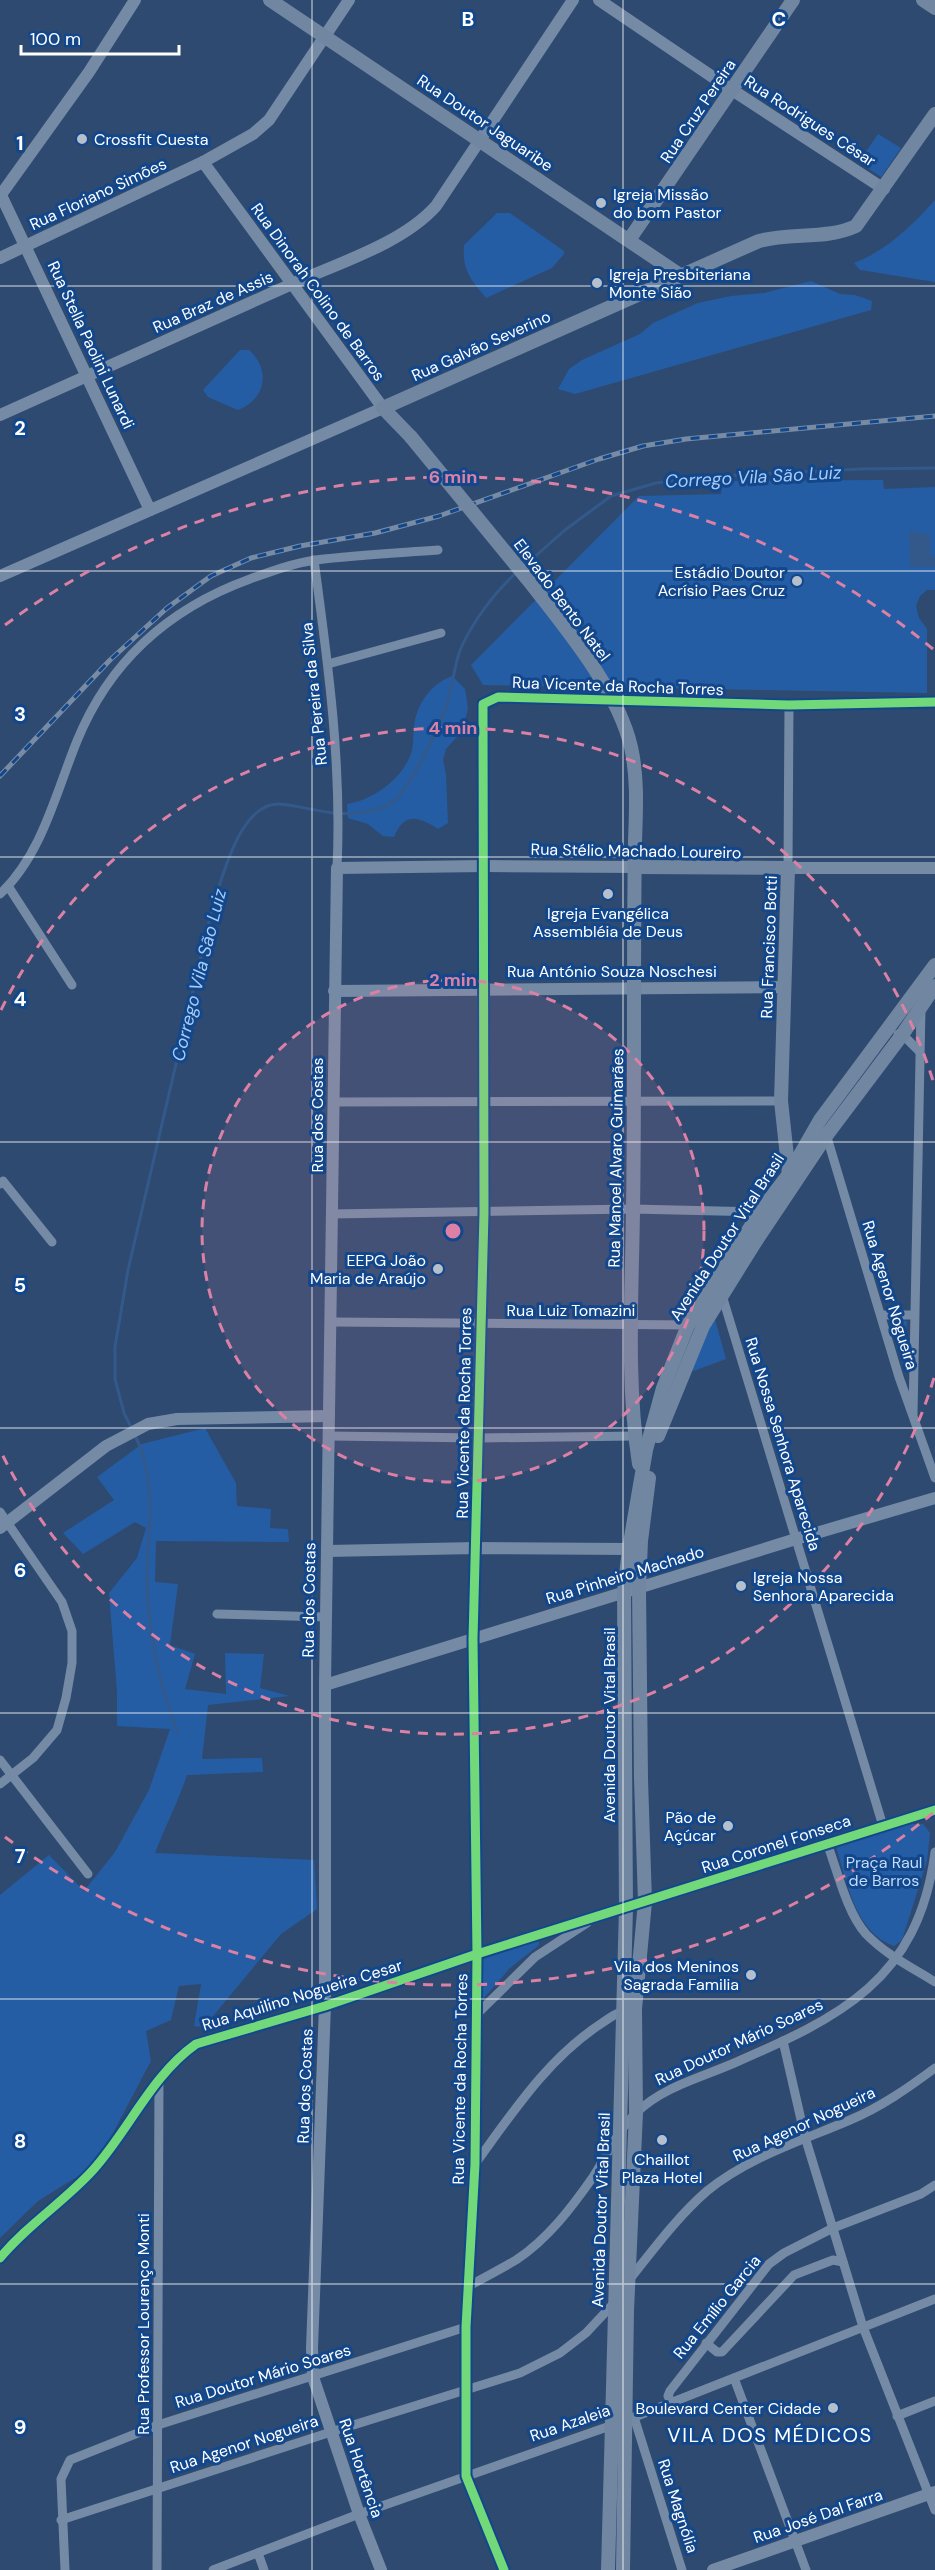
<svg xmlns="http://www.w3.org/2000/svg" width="935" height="2570" font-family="'DM Sans',sans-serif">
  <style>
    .green { fill: #255da4 }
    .water { fill: #33598b }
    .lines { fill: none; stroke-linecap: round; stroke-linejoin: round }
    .stream { stroke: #33598b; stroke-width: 3 }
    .minor { stroke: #758aa5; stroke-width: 9 }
    .tertiary { stroke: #758aa5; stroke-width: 12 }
    .secondary { stroke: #7186a1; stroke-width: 14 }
    .rail-casing { stroke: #778ba4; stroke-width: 5 }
    .rail { stroke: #12478c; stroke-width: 3; stroke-dasharray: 9; stroke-linecap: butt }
    .secondary-bridge { stroke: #7186a1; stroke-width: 14 }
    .cycleway-casing { stroke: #12478c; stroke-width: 13 }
    .cycleway { stroke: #71d979; stroke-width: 9 }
    .grid { fill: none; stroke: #fff; stroke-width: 1.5; stroke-opacity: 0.55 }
    .ring { fill: none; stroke: #dd80a5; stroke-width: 3; stroke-dasharray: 10 8 }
    .poi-dot { fill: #b6c0cd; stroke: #12478c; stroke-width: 2 }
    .labels { text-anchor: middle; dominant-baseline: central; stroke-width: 6; stroke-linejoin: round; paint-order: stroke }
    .street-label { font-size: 16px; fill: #fff; stroke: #12478c }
    .poi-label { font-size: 16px; fill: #fff; stroke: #12478c; text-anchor: end }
    .park-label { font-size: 16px; fill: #c1dcfc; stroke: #12478c }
    .water-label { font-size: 18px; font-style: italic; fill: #a6cbf8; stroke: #12478c }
    .quarter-label { font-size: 20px; letter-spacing: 1.5px; fill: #fff; stroke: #12478c }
    .grid-label { font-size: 20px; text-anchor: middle; font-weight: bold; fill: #fff; stroke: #12478c; stroke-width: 6; stroke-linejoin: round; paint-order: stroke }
    .centre { fill: #dd80a5; stroke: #12478c; stroke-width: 3 }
    .ring-label { font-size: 18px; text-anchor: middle; font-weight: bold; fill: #dd80a5; stroke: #12478c; stroke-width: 6; stroke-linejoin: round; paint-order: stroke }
  </style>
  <rect width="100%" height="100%" fill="#2e4a70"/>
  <g class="green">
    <path d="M 878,134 L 901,148 L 881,177 L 859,162 Z"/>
    <path d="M 935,200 L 935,282 L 860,270 L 854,263 C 886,251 913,225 935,200 Z"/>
    <path d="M 497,213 L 510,213 L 564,251 L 564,254 L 552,268 L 486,298 C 471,279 462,271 464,245 Z"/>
    <path d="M 811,281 L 840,294 L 855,295 L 872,301 L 871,310 L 575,394 L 558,389 L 569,369 L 582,360 L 640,334 L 653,323 L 698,303 L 731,296 L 764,293 Z"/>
    <path d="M 240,350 L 249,350 C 271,370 266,399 238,410 L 208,397 L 203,390 Z"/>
    <path d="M 883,480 L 884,489 L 935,487 L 935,590 L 927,590 L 920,596 L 916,606 L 919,618 L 927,629 L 927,693 L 483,685 L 471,665 L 639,496 L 721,494 L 722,481 Z"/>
    <path d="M 452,676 L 465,689 L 468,708 L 463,730 L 446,749 L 443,760 L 446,775 L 448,823 L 438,829 C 418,816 404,812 394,837 L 383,836 L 368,824 L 348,818 L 347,804 C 373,800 401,780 411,754 C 414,745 413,735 414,726 C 417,703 431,684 452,676 Z"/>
    <path d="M 714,1316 L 726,1359 L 688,1373 Z"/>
    <path d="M 890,1321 L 907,1321 L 903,1367 Z"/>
    <path d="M 205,1428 L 236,1483 L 237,1506 L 271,1509 L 270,1528 L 288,1529 L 289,1542 L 156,1541 L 155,1582 L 178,1584 L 170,1645 L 195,1654 L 185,1689 L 226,1694 L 225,1653 L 264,1654 L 260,1688 L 289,1696 L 208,1705 L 202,1759 L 262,1758 L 263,1772 L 187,1775 C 178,1802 165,1827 155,1853 L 314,1860 L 317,1909 L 281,1934 L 204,2027 L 194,2026 L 201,1984 L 179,1986 L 171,2020 L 146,2031 L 151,2061 L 96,2165 L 38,2201 L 0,2238 L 0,1895 L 49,1855 L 84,1891 L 115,1852 L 149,1790 L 170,1729 L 117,1726 L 117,1692 L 109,1593 L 137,1558 L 146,1528 L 135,1522 L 83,1554 L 63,1533 L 114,1500 L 97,1477 L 142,1444 Z"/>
    <path d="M 907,1824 L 923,1824 L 930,1833 L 927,1861 L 902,1940 L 894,1946 C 855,1933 847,1881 836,1847 Z"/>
    <path d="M 539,1940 L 539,1945 L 510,1968 L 482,2000 L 483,1959 Z"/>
  </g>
  <path class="water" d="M 909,531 L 930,535 L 930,555 L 935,556 L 935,567 L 910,567 Z"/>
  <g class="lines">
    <g class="stream">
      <path d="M 522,568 L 565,530 L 611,496 L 656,483 L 704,477 L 861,469 L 935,468"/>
      <path d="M 131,1427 L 124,1413 L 115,1379 L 115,1347 L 128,1270 L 213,905 C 223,876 240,803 279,804 C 305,806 329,816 356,813 C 369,812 383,810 394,801 C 411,787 441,723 448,701 C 453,684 454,665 461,648 C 473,621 495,592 517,572"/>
      <path d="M 134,1433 C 160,1484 146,1532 147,1587 C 149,1634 160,1686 177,1731"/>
    </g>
    <g class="minor">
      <path d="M 314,560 C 328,663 342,764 337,868"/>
      <path d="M 328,664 L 441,633"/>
      <path d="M 788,868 L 789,705"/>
      <path d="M 8,886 L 72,985"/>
      <path d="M 0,894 C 42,855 56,792 77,741 C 110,660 170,608 250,579 C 272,571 294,563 316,560 C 356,555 398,553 438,550"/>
      <path d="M 898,1034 L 907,1039 L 919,1051"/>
      <path d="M 334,1102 L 781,1101"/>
      <path d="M 826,1134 L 899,1377 L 935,1478"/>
      <path d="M 0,1184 L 3,1181 L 52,1242"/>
      <path d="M 332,1214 L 633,1209 L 760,1212"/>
      <path d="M 721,1292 L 883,1826"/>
      <path d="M 882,1315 L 914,1315"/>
      <path d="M 332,1322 L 691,1325"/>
      <path d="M 913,1414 L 921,1008"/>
      <path d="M 329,1436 L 480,1438 L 635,1436"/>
      <path d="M 0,1512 L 62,1602 L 72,1631 L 72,1663 L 66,1698 L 57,1730 L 33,1758 L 0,1784"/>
      <path d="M 217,1614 L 326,1617"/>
      <path d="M 0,1760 L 88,1874"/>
      <path d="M 827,1843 C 837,1870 847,1913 866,1934 C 885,1954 911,1967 935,1982"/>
      <path d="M 476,2015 L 535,1957 L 587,1923"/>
      <path d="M 783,2041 L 805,2137 L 863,2327 L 935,2510"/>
      <path d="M 475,2164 C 513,2112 548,2058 602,2023 C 610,2018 618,2011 627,2010"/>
      <path d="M 629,2280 C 653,2250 678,2216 707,2191 C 749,2157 801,2141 850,2120 C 881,2107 908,2088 935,2068"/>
      <path d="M 469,2286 C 485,2277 501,2269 516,2260 C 548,2239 572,2207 593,2177 C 607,2156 617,2131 636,2113 C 661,2088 699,2078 732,2064 C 840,2017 918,1981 935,1852"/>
      <path d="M 706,2343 L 717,2352 L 722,2352 L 794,2275 L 833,2260 L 843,2262"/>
      <path d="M 734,2378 L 806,2570"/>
      <path d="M 671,2402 L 668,2396 L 670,2391 L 769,2264 L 784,2253 L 833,2228 L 921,2194 L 935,2185"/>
      <path d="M 897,2416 L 935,2401"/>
      <path d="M 634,2417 L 682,2570"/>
      <path d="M 61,2520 L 331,2432 L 520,2373 L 560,2353 L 586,2333 L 615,2302"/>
      <path d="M 258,2553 L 264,2570"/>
      <path d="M 65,2570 L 61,2479 L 70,2460 L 158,2425 L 466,2327"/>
      <path d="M 157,2570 L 159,2079"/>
      <path d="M 213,2570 L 359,2514 L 627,2420 L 935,2299"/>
      <path d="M 504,2570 L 466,2476 L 466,2327 L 475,2164 L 477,1954 L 473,1639 L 484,1213 L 483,704 L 498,697 L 789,705 L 935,702"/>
    </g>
    <g class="tertiary">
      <path d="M 599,0 L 726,86 L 884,189"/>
      <path d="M 1,195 L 150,510"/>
      <path d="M 0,196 L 89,72 L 135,0"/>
      <path d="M 0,258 L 203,162 L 253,134 L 269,120 L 349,0"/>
      <path d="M 0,415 C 98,372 195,328 292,284 C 338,263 402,244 436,206 L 573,0"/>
      <path d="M 0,576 L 383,408 L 203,162"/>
      <path d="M 788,868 L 935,868"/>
      <path d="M 334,991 L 783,987"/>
      <path d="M 0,1528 L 106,1446 L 148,1424 L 177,1419 L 329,1416"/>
      <path d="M 327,1551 L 476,1548 L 629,1549"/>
      <path d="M 325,1685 L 796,1539 L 935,1498"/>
      <path d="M 0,2258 C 27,2225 64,2202 93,2170 C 129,2130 151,2076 196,2044 L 325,2006 L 477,1954 L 935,1810"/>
      <path d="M 381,2570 L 359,2514 L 313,2377 L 312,2348 L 325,2006 L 325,1685 L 337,868 L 484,866 L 635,867"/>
      <path d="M 713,2570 L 935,2492"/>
    </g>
    <g class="secondary">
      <path d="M 270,0 L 680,275"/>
      <path d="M 923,0 L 935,8"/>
      <path d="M 629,240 L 793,0"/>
      <path d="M 411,437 L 383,408 L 759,241 C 791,232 826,240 856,226 L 935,114"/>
      <path d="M 635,842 C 633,965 635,1087 633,1210 C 632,1294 626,1380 639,1464"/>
      <path d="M 635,867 L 788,868 L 781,1101 L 789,1175"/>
      <path d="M 658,1436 L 703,1326 L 754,1244 L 826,1136 L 902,1035 L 935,986"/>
      <path d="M 608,2570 L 626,1908 L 624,1592 L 629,1549 L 646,1450 L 663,1388 L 688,1325 L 760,1212 L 789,1174 L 820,1120 L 935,965"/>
      <path d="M 623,2570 L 627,2311 L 636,2113 L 635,2009 L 645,1902 L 641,1779 L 639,1588 L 641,1541 L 649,1478"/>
    </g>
    <defs>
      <path id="rail" d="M 0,776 L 110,660 L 167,608 L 211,576 L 251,558 L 300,546 L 375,533 L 439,516 L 599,459 L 643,446 L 686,439 L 935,416"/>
    </defs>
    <use href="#rail" class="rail-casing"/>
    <use href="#rail" class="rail"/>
    <path class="secondary-bridge" d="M 411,437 C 450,485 490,533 529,581 C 565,627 618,690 631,747 C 638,779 636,810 635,842"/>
    <defs>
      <g id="cycleway">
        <path d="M 0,2258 C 27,2225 64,2202 93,2170 C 129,2130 151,2076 196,2044 L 325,2006 L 477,1954 L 935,1810"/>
        <path d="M 504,2570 L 466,2476 L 466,2327 L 475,2164 L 477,1954 L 473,1639 L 484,1213 L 483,704 L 498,697 L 789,705 L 935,702"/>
      </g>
    </defs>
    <use href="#cycleway" class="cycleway-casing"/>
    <use href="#cycleway" class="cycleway"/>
  </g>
  <path class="grid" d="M 312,0 L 312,2570M 623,0 L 623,2570M 0,286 L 935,286M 0,571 L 935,571M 0,857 L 935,857M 0,1142 L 935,1142M 0,1428 L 935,1428M 0,1713 L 935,1713M 0,1999 L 935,1999M 0,2284 L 935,2284"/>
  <circle cx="453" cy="1231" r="251" fill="#dd80a5" fill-opacity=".12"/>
  <g class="ring">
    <circle cx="453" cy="1231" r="251"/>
    <path d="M934 1378A503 503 0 0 1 1 1452M1 1010A503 503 0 0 1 934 1084"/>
    <path d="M933 1813A754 754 0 0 1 5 1837M5 625A754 754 0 0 1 933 649"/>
  </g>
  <g class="poi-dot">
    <circle cx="82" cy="139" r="6"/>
    <circle cx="601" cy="203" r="6"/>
    <circle cx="597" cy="283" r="6"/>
    <circle cx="797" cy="581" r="6"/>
    <circle cx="608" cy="894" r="6"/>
    <circle cx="438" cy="1269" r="6"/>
    <circle cx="741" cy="1586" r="6"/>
    <circle cx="728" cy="1826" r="6"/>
    <circle cx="751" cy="1975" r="6"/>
    <circle cx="662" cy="2140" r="6"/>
    <circle cx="833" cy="2408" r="6"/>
  </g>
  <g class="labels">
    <g class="street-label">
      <text transform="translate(698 111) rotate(-56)">Rua Cruz Pereira</text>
      <text transform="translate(810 121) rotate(33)">Rua Rodrigues César</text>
      <text transform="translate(485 123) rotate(34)">Rua Doutor Jaguaribe</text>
      <text transform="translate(98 194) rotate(-25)">Rua Floriano Simões</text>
      <text transform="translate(318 292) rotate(54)">Rua Dinorah Colino de Barros</text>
      <text transform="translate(213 302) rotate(-24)">Rua Braz de Assis</text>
      <text transform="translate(91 345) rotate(65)">Rua Stella Paolini Lunardi</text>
      <text transform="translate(481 346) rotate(-24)">Rua Galvão Severino</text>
      <text transform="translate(562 600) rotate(53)">Elevado Bento Natel</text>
      <text transform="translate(618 686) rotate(2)">Rua Vicente da Rocha Torres</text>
      <text transform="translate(314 694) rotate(-96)">Rua Pereira da Silva</text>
      <text transform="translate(636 851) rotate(1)">Rua Stélio Machado Loureiro</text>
      <text transform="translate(769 947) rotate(-88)">Rua Francisco Botti</text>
      <text x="612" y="971">Rua António Souza Noschesi</text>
      <text transform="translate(317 1115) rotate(-90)">Rua dos Costas</text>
      <text transform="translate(616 1158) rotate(-89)">Rua Manoel Alvaro Guimarães</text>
      <text transform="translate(727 1237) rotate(-57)">Avenida Doutor Vital Brasil</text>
      <text transform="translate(890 1295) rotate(73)">Rua Agenor Nogueira</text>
      <text x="571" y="1310">Rua Luiz Tomazini</text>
      <text transform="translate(464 1413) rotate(-89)">Rua Vicente da Rocha Torres</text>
      <text transform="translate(783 1444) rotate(73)">Rua Nossa Senhora Aparecida</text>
      <text transform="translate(625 1575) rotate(-17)">Rua Pinheiro Machado</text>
      <text transform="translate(309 1600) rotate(-89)">Rua dos Costas</text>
      <text transform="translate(609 1725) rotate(-90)">Avenida Doutor Vital Brasil</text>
      <text transform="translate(776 1844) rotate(-18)">Rua Coronel Fonseca</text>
      <text transform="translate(302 1995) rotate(-17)">Rua Aquilino Nogueira Cesar</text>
      <text transform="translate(739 2042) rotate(-25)">Rua Doutor Mário Soares</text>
      <text transform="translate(460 2079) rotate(-89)">Rua Vicente da Rocha Torres</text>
      <text transform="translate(305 2086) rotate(-88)">Rua dos Costas</text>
      <text transform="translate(804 2124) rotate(-25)">Rua Agenor Nogueira</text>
      <text transform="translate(601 2210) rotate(-88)">Avenida Doutor Vital Brasil</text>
      <text transform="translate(717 2307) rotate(-51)">Rua Emílio Garcia</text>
      <text transform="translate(143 2324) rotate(-90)">Rua Professor Lourenço Monti</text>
      <text transform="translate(263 2376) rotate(-17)">Rua Doutor Mário Soares</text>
      <text transform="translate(570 2423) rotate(-19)">Rua Azaleia</text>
      <text transform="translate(244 2444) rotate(-18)">Rua Agenor Nogueira</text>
      <text transform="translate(361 2468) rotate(71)">Rua Hortência</text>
      <text transform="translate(678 2506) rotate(72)">Rua Magnólia</text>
      <text transform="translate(818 2516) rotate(-19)">Rua José Dal Farra</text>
    </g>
    <g class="poi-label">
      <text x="94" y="139" text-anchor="start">Crossfit Cuesta</text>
      <text x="613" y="194" text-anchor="start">Igreja Missão<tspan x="613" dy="18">do bom Pastor</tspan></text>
      <text x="609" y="274" text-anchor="start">Igreja Presbiteriana<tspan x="609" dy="18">Monte Sião</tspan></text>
      <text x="785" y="572">Estádio Doutor<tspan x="785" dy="18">Acrísio Paes Cruz</tspan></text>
      <text x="608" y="913" text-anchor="middle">Igreja Evangélica<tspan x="608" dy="18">Assembléia de Deus</tspan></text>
      <text x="426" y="1260">EEPG João<tspan x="426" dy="18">Maria de Araújo</tspan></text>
      <text x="753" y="1577" text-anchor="start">Igreja Nossa<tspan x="753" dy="18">Senhora Aparecida</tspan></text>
      <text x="716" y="1817">Pão de<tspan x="716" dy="18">Açúcar</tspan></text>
      <text x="739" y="1966">Vila dos Meninos<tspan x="739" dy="18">Sagrada Familia</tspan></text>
      <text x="662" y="2159" text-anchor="middle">Chaillot<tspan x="662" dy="18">Plaza Hotel</tspan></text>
      <text x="821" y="2408">Boulevard Center Cidade</text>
    </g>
    <g class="park-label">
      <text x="884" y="1862">Praça Raul<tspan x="884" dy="18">de Barros</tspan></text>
    </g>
    <g class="water-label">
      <text transform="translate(753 477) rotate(-3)">Corrego Vila São Luiz</text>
      <text transform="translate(199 975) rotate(-76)">Corrego Vila São Luiz</text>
    </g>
    <g class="quarter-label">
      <text x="770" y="2435">VILA DOS MÉDICOS</text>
    </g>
  </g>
  <g class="grid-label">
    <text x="468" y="26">B</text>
    <text x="779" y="26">C</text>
    <text x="20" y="150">1</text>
    <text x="20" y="435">2</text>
    <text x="20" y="721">3</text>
    <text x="20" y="1006">4</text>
    <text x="20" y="1292">5</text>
    <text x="20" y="1577">6</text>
    <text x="20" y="1863">7</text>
    <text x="20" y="2148">8</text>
    <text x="20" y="2434">9</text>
  </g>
  <circle cx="453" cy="1231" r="9" class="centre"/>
  <g class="ring-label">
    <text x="453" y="483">6 min</text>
    <text x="453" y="734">4 min</text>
    <text x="453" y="986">2 min</text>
  </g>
  <path d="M21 45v9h158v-9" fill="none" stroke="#ffffff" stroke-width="3"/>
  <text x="30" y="45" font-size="18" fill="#ffffff" stroke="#12478c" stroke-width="4.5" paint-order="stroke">100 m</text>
</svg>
